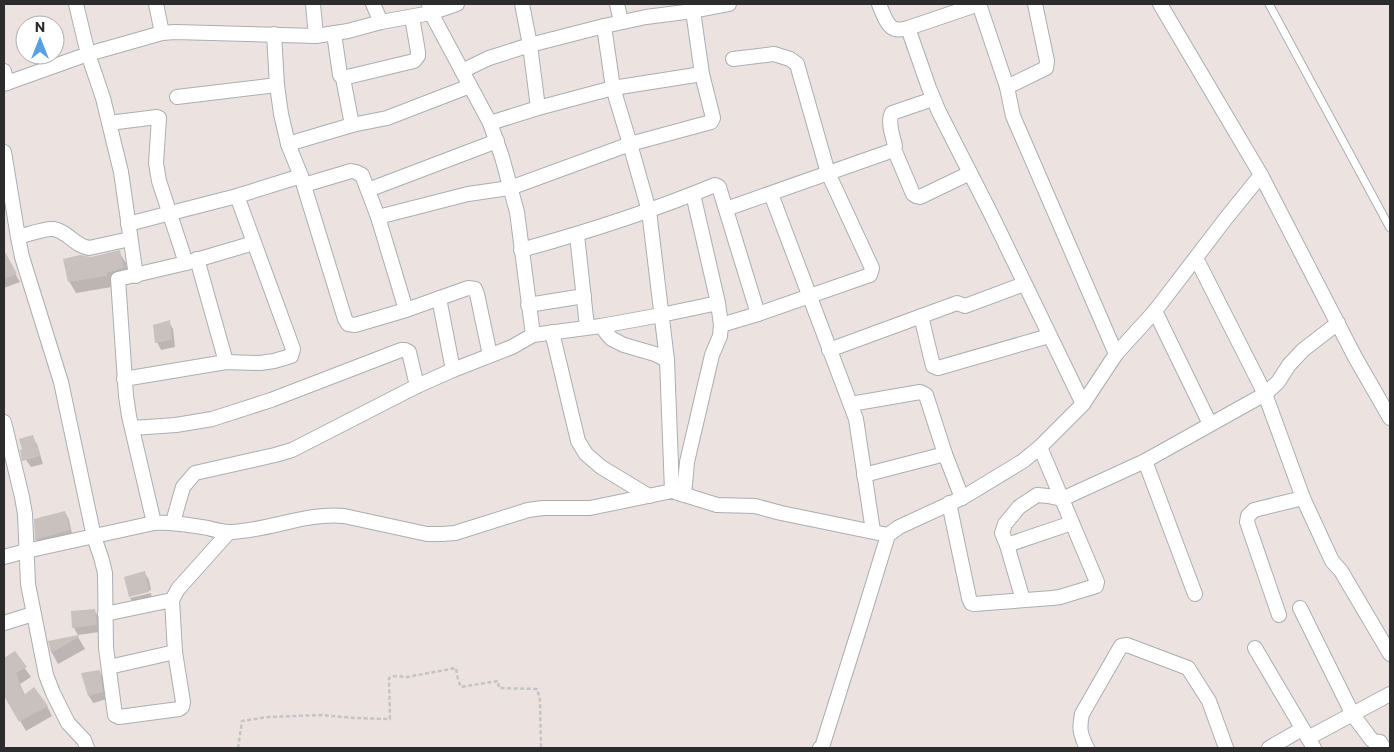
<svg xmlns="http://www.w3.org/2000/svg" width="1394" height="752" font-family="Commissioner,sans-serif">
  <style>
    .shadow { fill: #0003 }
    .building { fill: #c8c1be }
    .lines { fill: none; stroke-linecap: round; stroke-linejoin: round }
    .lane-casing { stroke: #aaaeb3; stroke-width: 9 }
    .street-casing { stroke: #aaaeb3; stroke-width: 16 }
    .path { stroke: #c4c4c4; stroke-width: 2.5; stroke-dasharray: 4 2.5; stroke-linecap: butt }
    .lane { stroke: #fff; stroke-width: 7 }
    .street { stroke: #fff; stroke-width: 14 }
  </style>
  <rect width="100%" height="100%" fill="#ece3e0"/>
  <g class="shadow">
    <path d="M 119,252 L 126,263 L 129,279 L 111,284 L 112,287 L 76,293 L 69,281 L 91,258 Z"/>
    <path d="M 10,265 L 20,282 L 4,288 L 4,268 Z"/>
    <path d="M 169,322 L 173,329 L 175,347 L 161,350 L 157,342 Z"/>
    <path d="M 32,437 L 37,444 L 43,464 L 31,467 L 26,460 Z"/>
    <path d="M 65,512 L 69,520 L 73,538 L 40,547 L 36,540 L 35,520 Z"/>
    <path d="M 144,572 L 149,580 L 151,590 L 130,596 L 130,598 L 126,578 Z"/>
    <path d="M 151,593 L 152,600 L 134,604 L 130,598 Z"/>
    <path d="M 94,610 L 99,618 L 100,632 L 78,635 L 74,628 L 72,612 Z"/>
    <path d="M 78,637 L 85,649 L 58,664 L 52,653 L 50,642 Z"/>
    <path d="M 14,653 L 31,677 L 20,684 L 25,695 L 47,706 L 52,716 L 26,731 L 4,693 L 4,659 Z"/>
    <path d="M 99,671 L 104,679 L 107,699 L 93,703 L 89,696 Z"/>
  </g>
  <g class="building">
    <path d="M 4,250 L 17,274 L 4,279 Z"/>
    <path d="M 120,250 L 124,268 L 106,273 L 107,276 L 68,282 L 63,259 L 80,255 L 91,257 Z"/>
    <path d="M 170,320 L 172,340 L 155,343 L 153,325 Z"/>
    <path d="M 33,435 L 40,456 L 22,461 L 20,450 L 22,449 L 19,439 Z"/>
    <path d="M 65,511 L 70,530 L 35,540 L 34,519 Z"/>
    <path d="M 145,571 L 149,592 L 129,597 L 124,577 Z"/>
    <path d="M 95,609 L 97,625 L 72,628 L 71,611 Z"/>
    <path d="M 78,635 L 79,637 L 51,653 L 48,641 Z"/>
    <path d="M 15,651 L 27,667 L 16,673 L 24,695 L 34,687 L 48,706 L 19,722 L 4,696 L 4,658 Z"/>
    <path d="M 100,670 L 103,692 L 88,696 L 81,673 Z"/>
  </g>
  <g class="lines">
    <defs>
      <path id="lane" d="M 1269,4 L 1390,228"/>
      <g id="street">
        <path d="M 76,4 L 88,54 L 103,98 L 121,172 L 136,276"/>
        <path d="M 156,4 L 162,33"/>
        <path d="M 313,4 L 316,36"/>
        <path d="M 373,4 L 381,22"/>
        <path d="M 429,4 L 431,13 L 490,123 L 502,157 L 517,212 L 533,335"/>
        <path d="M 522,4 L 530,45 L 538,108"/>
        <path d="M 617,4 L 621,22"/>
        <path d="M 879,4 C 882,11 887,27 895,29 C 899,30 904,29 908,28 L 979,4"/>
        <path d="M 979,4 L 1007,87 L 1013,116 L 1116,354"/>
        <path d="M 1160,4 L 1261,175 L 1355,357 L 1390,418"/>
        <path d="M 604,26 L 613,88 L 630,144 L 649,211 L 667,360 L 672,491"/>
        <path d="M 908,28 L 929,88 L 939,112 L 991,214 L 1083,404"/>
        <path d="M 334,33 L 340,75 L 343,78 L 352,125"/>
        <path d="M 274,34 L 277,85 L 281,114 L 288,144 L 301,176 L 345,319 L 348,324 L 355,325 L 406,310 L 468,288 L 475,289 L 477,294 L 490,355"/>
        <path d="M 4,71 L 7,83"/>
        <path d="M 462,71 L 489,58 L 530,45 L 604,26 L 646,17 L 693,11 L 729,4"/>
        <path d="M 343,78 L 414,61 L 418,56 L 418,52 L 412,17"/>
        <path d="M 4,84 L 88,54 L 162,33 L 175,32 L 316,36 L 348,31 L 381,22 L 431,13 L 457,4"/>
        <path d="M 1007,87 L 1046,68 L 1047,61 L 1035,4"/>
        <path d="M 177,97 L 277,85"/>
        <path d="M 933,99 L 892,113 C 887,122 893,136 895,146 L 894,149 L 913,194 L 916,196 L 920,197 L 970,173"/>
        <path d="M 109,123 L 157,117 L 159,118 L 156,163 L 159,181 L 186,263"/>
        <path d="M 490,123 L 538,108 L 613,88 L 702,74"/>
        <path d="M 288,144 L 352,125 L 387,118 L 470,86"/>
        <path d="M 4,152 L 18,237 L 22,257 L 61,382 L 94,537 L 101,557 L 105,573 L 106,648 L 115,715 L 119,717 L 179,709 L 182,707 L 183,702 L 175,652 L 172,600 L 178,589 L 229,532"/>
        <path d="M 304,185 L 351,171 L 356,172 L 362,175 L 378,217 L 406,310"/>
        <path d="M 368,190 L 497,141"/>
        <path d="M 771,194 L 856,419 L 873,531"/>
        <path d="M 726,209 L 891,151 L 894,149"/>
        <path d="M 378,217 L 468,194 L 510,188 L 630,144 L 711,122 L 713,118 L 702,74 L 693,11 L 693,4"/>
        <path d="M 128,224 L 237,196 L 301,176"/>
        <path d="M 577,235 L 587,327"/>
        <path d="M 18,237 C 27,235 44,228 54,229 C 67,231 75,246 89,248 L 130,239"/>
        <path d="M 521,250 C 587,232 652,211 715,185 L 719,187 L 758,314"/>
        <path d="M 1196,258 L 1265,394 L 1303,498 L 1332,561 L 1341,571 L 1390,654"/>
        <path d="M 197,259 L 226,362"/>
        <path d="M 439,298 L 453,370"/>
        <path d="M 528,305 L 584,296"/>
        <path d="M 1155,311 L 1210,424"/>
        <path d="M 921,316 L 933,366 L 938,368 L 1049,336"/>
        <path d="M 721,325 L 758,314 L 870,275 L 872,268 L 828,173 L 797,64 L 790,59 L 774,54 L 733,59"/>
        <path d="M 601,326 L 608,335 L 612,339 L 624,345 L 655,354 L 667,360"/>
        <path d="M 552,332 L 578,441 L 586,454 L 601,467 L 649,496"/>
        <path d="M 829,350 L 957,303 L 965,306 L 1024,284"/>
        <path d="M 124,379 L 226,362 L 260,363 L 274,361 L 291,356 L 293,349 L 237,196"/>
        <path d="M 851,404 L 920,392 L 926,395 L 945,454 L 962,498"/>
        <path d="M 4,422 L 22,497 L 25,514 L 28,584 L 46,675 L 53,693 L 68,723 L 84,740 L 87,748"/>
        <path d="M 132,428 L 176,425 L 212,419 L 271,400 L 401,350 L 405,350 L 409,352 L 417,386"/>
        <path d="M 1145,461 L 1195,594"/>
        <path d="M 864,475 L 945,454"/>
        <path d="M 684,495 L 687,462 L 712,355 L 720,336 L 721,325 L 718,303 L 693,194"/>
        <path d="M 949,503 L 969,598 L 971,603 L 974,604 L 1052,598 L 1060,597 L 1096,586 L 1097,582 L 1040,447"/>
        <path d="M 173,522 L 183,487 L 195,473 L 275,455 L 292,450 L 417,386 L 453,370 L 512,347 L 533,335 L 601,326 L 661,315 L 718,303"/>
        <path d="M 154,523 L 129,416 L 126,396 L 118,279 L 186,263 L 254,243"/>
        <path d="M 1007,545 L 1072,523"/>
        <path d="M 4,557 L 26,551 L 154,523 C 173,522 190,525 208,528 C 215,530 223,532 230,532 C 269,531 306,512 344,516 L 427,534 L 442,534 L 455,533 L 528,510 L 543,508 L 590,508 L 672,491 L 717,505 L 755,506 L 781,513 L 888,535"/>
        <path d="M 1023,600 L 1007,545 L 1002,533 L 1005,524 L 1019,507 L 1037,495 L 1048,496 L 1062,499 L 1145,461 L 1265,394 L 1278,382 L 1289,365 L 1303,350 L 1338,323"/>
        <path d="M 1300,608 L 1353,715 L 1371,739 L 1373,741 L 1380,742 L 1384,748"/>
        <path d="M 105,614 L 172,600"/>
        <path d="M 1279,615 L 1247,522 L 1248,516 L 1254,510 L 1303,498"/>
        <path d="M 4,623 L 33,614"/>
        <path d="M 1255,648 L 1314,748"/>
        <path d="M 109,667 L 175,652"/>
        <path d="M 1308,738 L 1390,694"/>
        <path d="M 820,748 L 822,747 L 861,623 L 888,535 L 899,527 L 962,498 L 1023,461 L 1040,447 L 1083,404 L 1116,354 L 1155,311 L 1227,217 L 1261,175"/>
        <path d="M 1087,748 C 1080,734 1079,729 1082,714 L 1121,646 L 1127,645 L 1188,668 L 1209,701 L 1226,748"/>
        <path d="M 1269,748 L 1302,729"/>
      </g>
    </defs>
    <use href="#lane" class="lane-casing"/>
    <use href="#street" class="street-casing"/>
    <path class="path" d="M 238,748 L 242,721 L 268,717 L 322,715 L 353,718 L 390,719 L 389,678 L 395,676 L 407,677 L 456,668 L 458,680 L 461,687 L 498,681 L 499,688 L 537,689 L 540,700 L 541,748"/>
    <use href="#lane" class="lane"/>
    <use href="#street" class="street"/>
  </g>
  <rect width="1394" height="752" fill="none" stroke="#2c2c2c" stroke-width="10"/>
  <g transform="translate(40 40)"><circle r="24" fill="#ffffff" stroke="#ababab"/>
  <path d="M0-4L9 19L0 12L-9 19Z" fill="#55a0e4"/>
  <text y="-8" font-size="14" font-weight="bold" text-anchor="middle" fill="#2c2c2c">N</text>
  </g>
</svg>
